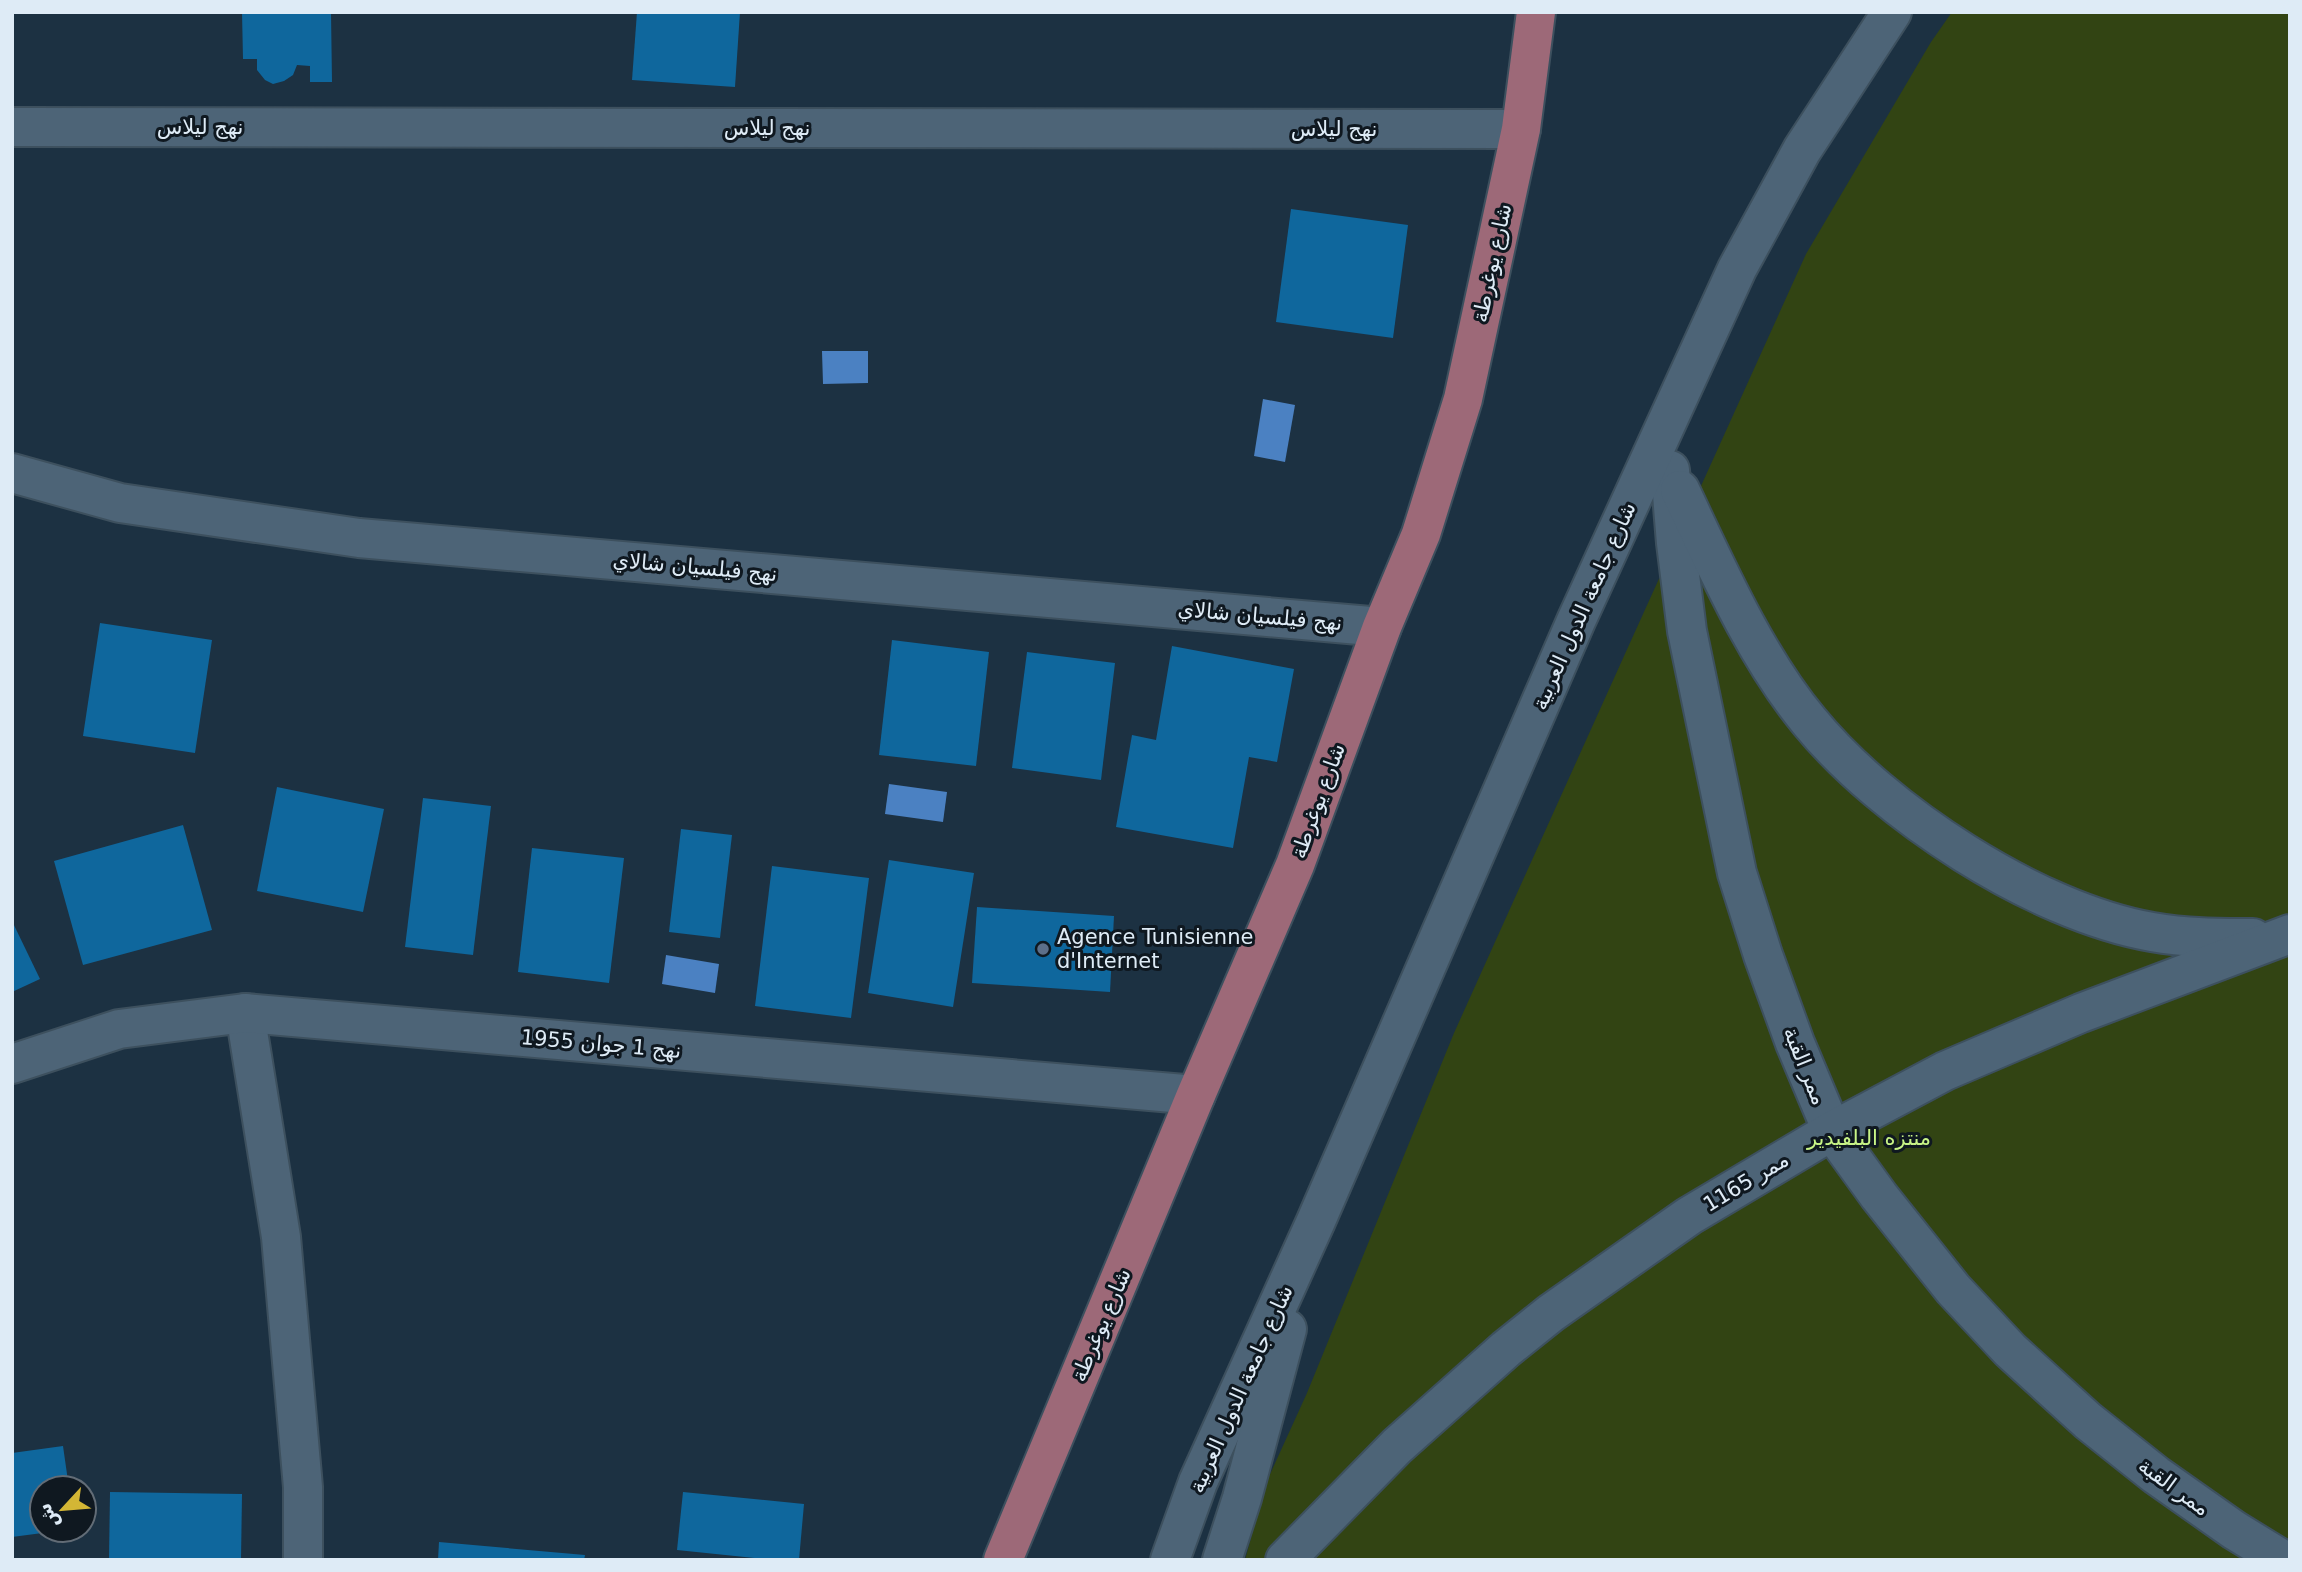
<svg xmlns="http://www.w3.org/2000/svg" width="2302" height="1572" font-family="'DejaVu Sans',Cairo,sans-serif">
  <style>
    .green { fill: #324413 }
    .water { fill: #4b81c2 }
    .building { fill: #0f679d }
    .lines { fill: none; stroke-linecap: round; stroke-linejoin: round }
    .minor-casing { stroke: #3d505e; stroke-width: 42 }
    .major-casing { stroke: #3d505e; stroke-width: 42 }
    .minor { stroke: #4d6477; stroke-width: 38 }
    .major { stroke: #9d6978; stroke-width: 38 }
    .service-dot { fill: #5c6f8a; stroke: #0f1820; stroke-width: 2.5 }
    .labels { text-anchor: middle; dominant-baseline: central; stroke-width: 6; stroke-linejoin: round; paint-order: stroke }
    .street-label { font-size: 21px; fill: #deebf6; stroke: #0f1820 }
    .poi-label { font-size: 21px; fill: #deebf6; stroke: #0f1820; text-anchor: start }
    .park-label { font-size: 21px; fill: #c8f486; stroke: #0f1820 }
  </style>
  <rect width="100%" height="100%" fill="#1c3142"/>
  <path class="green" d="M 1952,12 L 2290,12 L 2290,1560 L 1245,1560 L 1266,1483 L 1307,1393 L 1454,1033 L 1629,645 L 1806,254 L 1931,42 Z"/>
  <g class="water">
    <path d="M 822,351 L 868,351 L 868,383 L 823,384 Z"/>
    <path d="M 1263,399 L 1295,405 L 1285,462 L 1254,456 Z"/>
    <path d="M 889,784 L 947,792 L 943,822 L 885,814 Z"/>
    <path d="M 666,955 L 719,964 L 715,993 L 662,984 Z"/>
  </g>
  <g class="building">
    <path d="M 242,12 L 331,12 L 332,82 L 310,82 L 310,66 L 297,65 L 293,75 L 284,81 L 273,84 L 265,80 L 257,70 L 257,59 L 243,59 Z"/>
    <path d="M 637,12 L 740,12 L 735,87 L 632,80 Z"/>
    <path d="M 1291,209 L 1408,225 L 1393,338 L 1276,322 Z"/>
    <path d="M 100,623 L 212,640 L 195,753 L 83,736 Z"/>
    <path d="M 892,640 L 989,652 L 976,766 L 879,755 Z"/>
    <path d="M 1172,646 L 1294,669 L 1277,762 L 1249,757 L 1233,848 L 1116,827 L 1132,735 L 1156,740 Z"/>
    <path d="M 1027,652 L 1115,663 L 1101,780 L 1012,768 Z"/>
    <path d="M 277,787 L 384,809 L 363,912 L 257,891 Z"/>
    <path d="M 423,798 L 491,806 L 473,955 L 405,947 Z"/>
    <path d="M 183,825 L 212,930 L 83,965 L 54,861 Z"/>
    <path d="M 681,829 L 732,835 L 720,938 L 669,932 Z"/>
    <path d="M 532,848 L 624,858 L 609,983 L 518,972 Z"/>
    <path d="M 889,860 L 974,873 L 953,1007 L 868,993 Z"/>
    <path d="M 772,866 L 869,878 L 851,1018 L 755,1006 Z"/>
    <path d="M 977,907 L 1114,916 L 1110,992 L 972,983 Z"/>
    <path d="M 12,921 L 40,979 L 12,992 Z"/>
    <path d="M 63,1446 L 69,1488 L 42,1488 L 42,1530 L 50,1532 L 12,1537 L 12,1453 Z"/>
    <path d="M 110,1492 L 242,1494 L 241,1560 L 109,1560 Z"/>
    <path d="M 683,1492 L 804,1504 L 799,1560 L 774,1560 L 677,1550 Z"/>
    <path d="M 439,1542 L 585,1555 L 584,1560 L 438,1560 Z"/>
  </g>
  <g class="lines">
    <defs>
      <g id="minor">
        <path d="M 12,127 L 1521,129"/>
        <path d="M 1670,470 L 1676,543 L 1687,631 L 1737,873 L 1763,955 L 1795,1043 L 1832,1131 L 1879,1196 L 1953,1289 L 2010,1350 L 2088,1421 L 2156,1475 L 2234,1530 L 2283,1560"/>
        <path d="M 12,473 L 120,503 L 359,538 L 1382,627"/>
        <path d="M 1680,490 C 1716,566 1755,656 1809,721 C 1883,812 2036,912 2152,932 C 2186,938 2219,938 2253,938"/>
        <path d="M 245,1013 L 281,1237 L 303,1487 L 303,1560"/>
        <path d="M 12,1064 L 119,1029 L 245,1013 L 1196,1095"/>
        <path d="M 1170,1560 L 1198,1482 L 1316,1221 L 1576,621 L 1737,269 L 1802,150 L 1892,12"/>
        <path d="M 1222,1560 L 1242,1498 L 1287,1329"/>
        <path d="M 1285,1560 L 1397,1446 L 1506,1349 L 1551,1313 L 1689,1216 L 1832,1131 L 1945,1071 L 2081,1013 L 2290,934"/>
      </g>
      <path id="major" d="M 1003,1560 L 1196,1095 L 1295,865 L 1382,627 L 1421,534 L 1463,399 L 1521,129 L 1536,12"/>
    </defs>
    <use href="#minor" class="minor-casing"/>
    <use href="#major" class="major-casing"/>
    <use href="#minor" class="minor"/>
    <use href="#major" class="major"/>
  </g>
  <circle class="service-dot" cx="1043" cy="949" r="7"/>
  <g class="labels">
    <g class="street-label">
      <text x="200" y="127">نهج ليلاس</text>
      <text x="767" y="128">نهج ليلاس</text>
      <text x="1334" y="129">نهج ليلاس</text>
      <text transform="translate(1492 263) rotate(-78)">شارع يوغرطة</text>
      <text transform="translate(695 567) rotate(5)">نهج فيلسيان شالاي</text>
      <text transform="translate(1584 606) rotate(-66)">شارع جامعة الدول العربية</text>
      <text transform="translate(1260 616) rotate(5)">نهج فيلسيان شالاي</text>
      <text transform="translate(1318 801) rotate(-70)">شارع يوغرطة</text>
      <text transform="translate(601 1044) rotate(5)">نهج 1 جوان 1955</text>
      <text transform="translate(1805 1066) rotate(68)">ممر القبة</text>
      <text transform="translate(1746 1182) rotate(-31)">ممر 1165</text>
      <text transform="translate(1101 1325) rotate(-67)">شارع يوغرطة</text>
      <text transform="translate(1241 1389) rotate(-66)">شارع جامعة الدول العربية</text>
      <text transform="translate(2174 1487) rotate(36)">ممر القبة</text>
    </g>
    <g class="poi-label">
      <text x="1057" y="937">Agence Tunisienne<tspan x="1057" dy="24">d'Internet</tspan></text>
    </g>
    <g class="park-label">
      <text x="1869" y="1138">منتزه البلفيدير</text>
    </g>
  </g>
  <rect width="2302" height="1572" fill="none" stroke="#deebf6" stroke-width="28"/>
  <g transform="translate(63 1509) rotate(244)"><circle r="33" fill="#0f1820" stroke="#626c76" stroke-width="2"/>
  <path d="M0-5L12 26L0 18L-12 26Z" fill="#d3b635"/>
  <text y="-10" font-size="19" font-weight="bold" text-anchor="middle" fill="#deebf6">ش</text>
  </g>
</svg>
